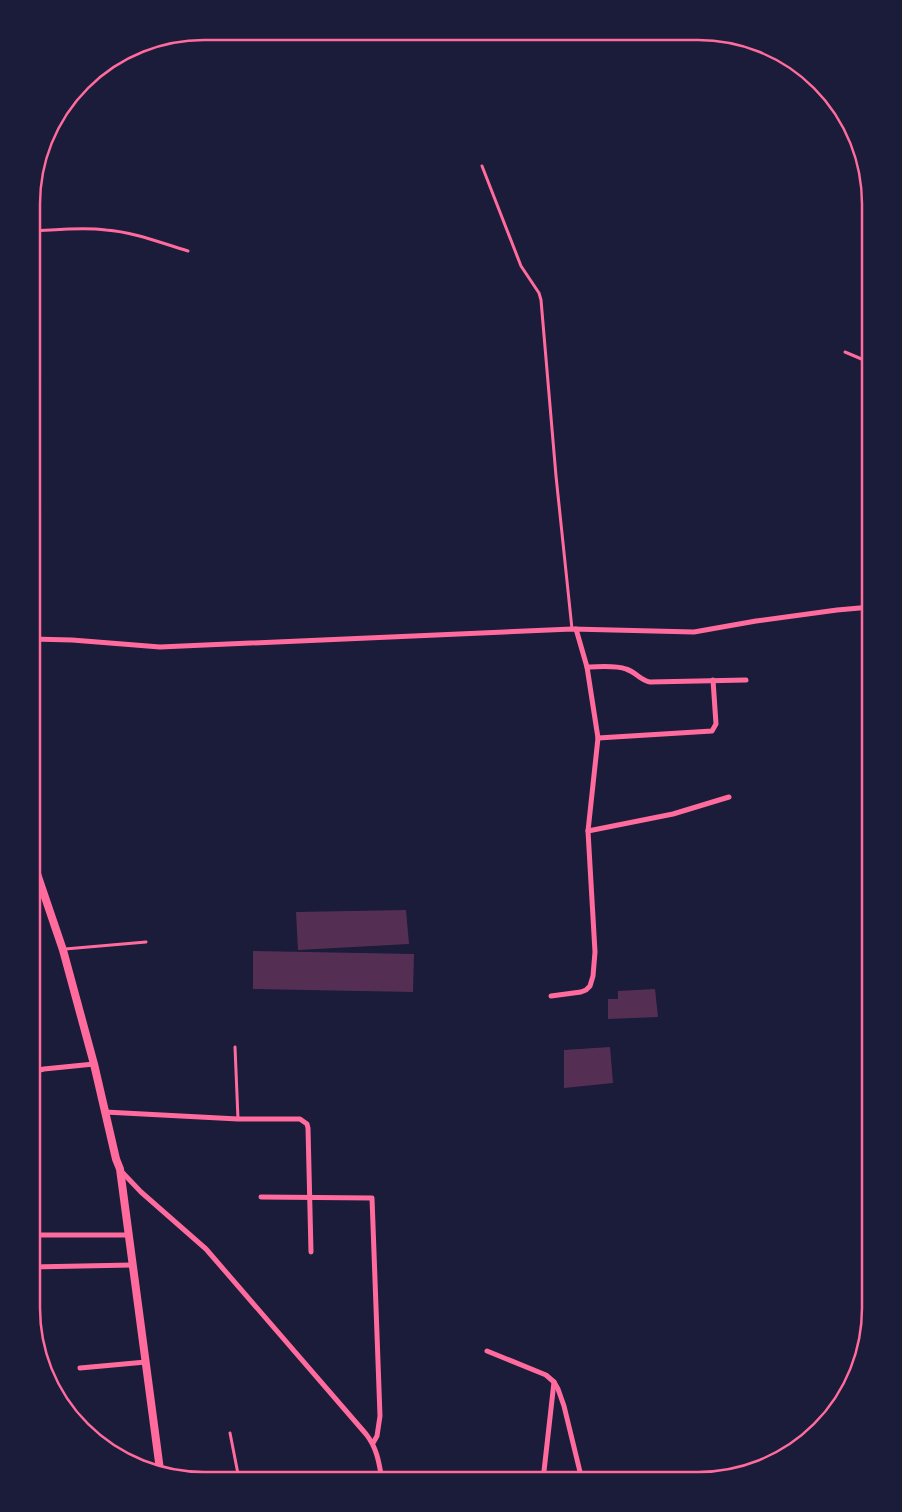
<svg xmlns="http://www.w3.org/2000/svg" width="902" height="1512" font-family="'Source Sans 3',sans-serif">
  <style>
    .building { fill: #542f53 }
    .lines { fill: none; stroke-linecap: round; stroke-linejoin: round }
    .service { stroke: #ff6b9d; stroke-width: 3 }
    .minor { stroke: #ff6b9d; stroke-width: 5 }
    .tertiary { stroke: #ff6b9d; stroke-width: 8 }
    .rim { fill: none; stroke: #ff6b9d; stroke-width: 2.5 }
  </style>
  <rect width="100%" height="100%" fill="#1b1b3a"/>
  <g class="building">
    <path d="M 406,910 L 409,944 L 298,950 L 296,912 Z"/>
    <path d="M 253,951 L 414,954 L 413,992 L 253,989 Z"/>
    <path d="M 655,989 L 658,1017 L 608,1019 L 608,999 L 618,999 L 618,991 Z"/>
    <path d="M 610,1047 L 613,1083 L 564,1088 L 564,1050 Z"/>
  </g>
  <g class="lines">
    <g class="service">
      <path d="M 482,166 L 521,266 L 539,293 L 541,300 L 556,476 L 572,629"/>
      <path d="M 33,231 C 57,230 82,227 106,230 C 134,232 161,243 188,251"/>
      <path d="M 845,352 L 871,363"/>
      <path d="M 65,949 L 146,942"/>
      <path d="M 235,1047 L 238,1119"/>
      <path d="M 230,1433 L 239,1479"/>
    </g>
    <g class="minor">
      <path d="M 32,639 L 72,640 L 160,647 L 572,629 L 694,632 L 756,621 L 837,610 L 871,607"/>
      <path d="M 587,667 C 599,667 615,665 626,669 C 636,672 641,681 650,682 L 746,680"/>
      <path d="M 598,738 L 712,731 L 716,724 L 713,680"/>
      <path d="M 588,831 L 673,814 L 729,797"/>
      <path d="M 551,996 L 581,992 L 586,990 L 590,986 L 593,976 L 595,952 L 588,831 L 598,738 L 587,667 L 576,629"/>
      <path d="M 32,1072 L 44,1069 L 94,1064"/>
      <path d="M 105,1112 L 238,1119 L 300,1119 L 307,1124 L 308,1128 L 311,1252"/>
      <path d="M 121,1171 L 141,1192 L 206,1249 L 366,1434 C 377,1448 379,1462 382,1480"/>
      <path d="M 261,1197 L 372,1198 L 380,1416 L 377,1436 L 373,1443"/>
      <path d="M 31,1235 L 128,1235"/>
      <path d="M 31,1267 L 132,1265"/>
      <path d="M 487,1351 L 546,1375 L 554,1382 L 558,1389 L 564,1406 L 582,1480"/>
      <path d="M 80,1368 L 146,1362"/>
      <path d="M 543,1480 L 554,1382"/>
    </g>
    <path class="tertiary" d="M 32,859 L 63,950 L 94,1064 L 116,1159 L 120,1169 L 160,1470"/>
  </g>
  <path d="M0 0H902V1512H0ZM204 40H698A164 164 0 0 1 862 204V1308A164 164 0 0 1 698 1472H204A164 164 0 0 1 40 1308V204A164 164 0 0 1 204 40Z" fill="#1b1b3a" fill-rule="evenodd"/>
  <path class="rim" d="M204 40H698A164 164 0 0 1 862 204V1308A164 164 0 0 1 698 1472H204A164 164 0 0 1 40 1308V204A164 164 0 0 1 204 40Z"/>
</svg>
